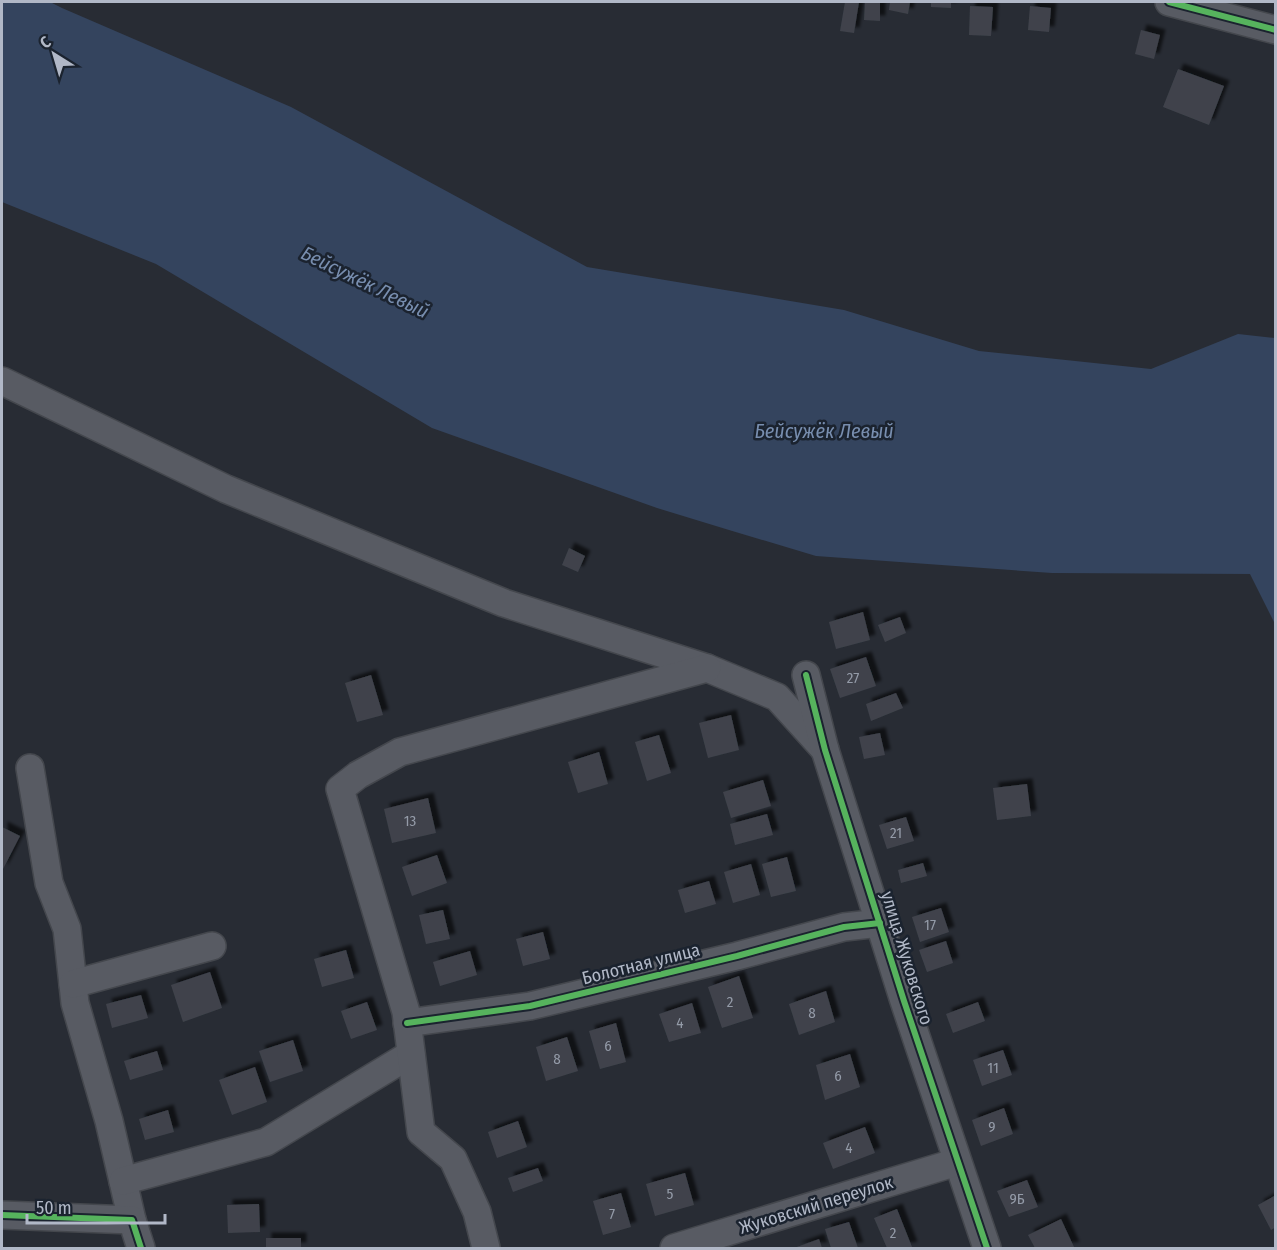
<svg xmlns="http://www.w3.org/2000/svg" width="1277" height="1250" font-family="'Fira Sans Condensed',sans-serif">
  <style>
    .water { fill: #34445e }
    .building { fill: #3f434b; filter: url(#shadow) }
    .lines { fill: none; stroke-linecap: round; stroke-linejoin: round }
    .minor-casing { stroke: #44474d; stroke-width: 30 }
    .minor { stroke: #585b63; stroke-width: 27 }
    .cycleway-casing { stroke: #1b232f; stroke-width: 10 }
    .cycleway { stroke: #56b35d; stroke-width: 6 }
    .labels { text-anchor: middle; dominant-baseline: central; stroke-width: 5; stroke-linejoin: round; paint-order: stroke }
    .number-label { font-size: 15px; fill: #949ba8 }
    .street-label { font-size: 18px; fill: #b1b8c7; stroke: #1b232f }
    .water-label { font-size: 20px; font-style: italic; fill: #788eaf; stroke: #1b232f }
  </style>
  <defs>
    <filter id="shadow"><feDropShadow dx="5.5" dy="-5.5" stdDeviation="1.5" flood-color="#0009"/></filter>
  </defs>
  <rect width="100%" height="100%" fill="#282c34"/>
  <path class="water" d="M 2,2 L 50,2 L 62,8 L 291,107 L 587,267 L 844,310 L 979,351 L 1151,369 L 1238,334 L 1275,338 L 1275,624 L 1250,574 L 1052,573 L 816,556 L 729,530 L 657,508 L 432,428 L 156,264 L 2,202 Z"/>
  <g class="building">
    <path d="M 845,2 L 859,2 L 854,33 L 840,31 Z"/>
    <path d="M 865,2 L 880,2 L 880,21 L 864,20 Z"/>
    <path d="M 890,2 L 910,2 L 908,14 L 889,10 Z"/>
    <path d="M 931,2 L 951,2 L 951,8 L 931,7 Z"/>
    <path d="M 970,6 L 993,7 L 991,36 L 969,35 Z"/>
    <path d="M 1030,6 L 1051,8 L 1049,32 L 1028,30 Z"/>
    <path d="M 1141,30 L 1160,35 L 1154,59 L 1135,54 Z"/>
    <path d="M 1178,69 L 1224,86 L 1209,125 L 1163,107 Z"/>
    <path d="M 569,548 L 585,556 L 578,572 L 562,565 Z"/>
    <path d="M 863,612 L 870,640 L 836,649 L 829,622 Z"/>
    <path d="M 900,617 L 906,633 L 885,642 L 878,625 Z"/>
    <path d="M 866,657 L 876,686 L 840,698 L 830,669 Z"/>
    <path d="M 371,675 L 383,715 L 357,722 L 345,683 Z"/>
    <path d="M 896,693 L 903,708 L 871,721 L 866,704 Z"/>
    <path d="M 731,715 L 739,750 L 708,758 L 699,723 Z"/>
    <path d="M 880,733 L 885,755 L 864,759 L 859,737 Z"/>
    <path d="M 659,735 L 671,773 L 647,781 L 635,742 Z"/>
    <path d="M 599,752 L 608,784 L 578,793 L 568,762 Z"/>
    <path d="M 763,780 L 771,806 L 731,818 L 723,792 Z"/>
    <path d="M 1027,784 L 1031,816 L 997,820 L 993,788 Z"/>
    <path d="M 428,798 L 436,833 L 392,843 L 384,809 Z"/>
    <path d="M 767,814 L 773,835 L 735,845 L 730,824 Z"/>
    <path d="M 906,817 L 914,841 L 887,849 L 879,825 Z"/>
    <path d="M 2,827 L 20,836 L 2,871 Z"/>
    <path d="M 437,855 L 447,883 L 412,896 L 402,867 Z"/>
    <path d="M 787,857 L 796,891 L 771,897 L 762,864 Z"/>
    <path d="M 923,863 L 927,876 L 901,883 L 898,870 Z"/>
    <path d="M 751,864 L 760,895 L 733,903 L 724,872 Z"/>
    <path d="M 709,881 L 716,904 L 685,913 L 678,890 Z"/>
    <path d="M 941,908 L 949,932 L 920,942 L 912,917 Z"/>
    <path d="M 443,910 L 450,939 L 426,944 L 419,915 Z"/>
    <path d="M 543,932 L 550,959 L 523,966 L 516,939 Z"/>
    <path d="M 946,941 L 953,963 L 927,972 L 919,950 Z"/>
    <path d="M 346,950 L 354,978 L 322,987 L 314,959 Z"/>
    <path d="M 470,951 L 477,975 L 440,986 L 433,962 Z"/>
    <path d="M 210,972 L 222,1008 L 183,1022 L 171,985 Z"/>
    <path d="M 739,976 L 753,1018 L 722,1028 L 708,987 Z"/>
    <path d="M 826,991 L 835,1022 L 799,1035 L 789,1004 Z"/>
    <path d="M 141,995 L 148,1018 L 112,1028 L 106,1004 Z"/>
    <path d="M 367,1002 L 377,1030 L 351,1039 L 341,1011 Z"/>
    <path d="M 978,1002 L 985,1021 L 953,1033 L 946,1014 Z"/>
    <path d="M 692,1003 L 701,1033 L 669,1042 L 659,1014 Z"/>
    <path d="M 616,1023 L 626,1062 L 600,1069 L 589,1031 Z"/>
    <path d="M 567,1037 L 578,1071 L 546,1081 L 536,1047 Z"/>
    <path d="M 293,1040 L 303,1071 L 270,1082 L 259,1051 Z"/>
    <path d="M 1003,1050 L 1012,1075 L 982,1086 L 973,1060 Z"/>
    <path d="M 157,1051 L 163,1070 L 130,1080 L 124,1061 Z"/>
    <path d="M 850,1054 L 860,1087 L 825,1100 L 816,1065 Z"/>
    <path d="M 255,1067 L 267,1102 L 232,1115 L 219,1080 Z"/>
    <path d="M 1004,1108 L 1013,1134 L 981,1146 L 972,1120 Z"/>
    <path d="M 168,1110 L 174,1132 L 145,1140 L 139,1119 Z"/>
    <path d="M 518,1121 L 527,1147 L 497,1158 L 488,1132 Z"/>
    <path d="M 865,1127 L 875,1153 L 833,1169 L 823,1143 Z"/>
    <path d="M 538,1168 L 543,1181 L 513,1192 L 508,1178 Z"/>
    <path d="M 685,1173 L 694,1205 L 655,1216 L 646,1184 Z"/>
    <path d="M 1027,1180 L 1038,1207 L 1009,1217 L 997,1191 Z"/>
    <path d="M 621,1193 L 631,1227 L 603,1235 L 593,1201 Z"/>
    <path d="M 1276,1195 L 1276,1227 L 1271,1230 L 1258,1205 Z"/>
    <path d="M 259,1204 L 260,1232 L 228,1233 L 227,1205 Z"/>
    <path d="M 897,1209 L 912,1247 L 908,1248 L 887,1248 L 874,1218 Z"/>
    <path d="M 1061,1219 L 1074,1247 L 1070,1248 L 1035,1248 L 1028,1235 Z"/>
    <path d="M 849,1222 L 858,1248 L 831,1248 L 825,1229 Z"/>
    <rect x="266" y="1238" width="35" height="10"/>
    <path d="M 819,1239 L 822,1248 L 794,1248 Z"/>
  </g>
  <g class="lines">
    <defs>
      <g id="minor">
        <path d="M 1169,2 L 1276,30"/>
        <path d="M 2,381 L 226,489 L 504,603 L 707,668 L 777,697 L 825,750"/>
        <path d="M 806,675 L 825,750 L 904,1001 L 987,1248"/>
        <path d="M 30,768 L 49,883 L 67,929 L 75,1003 L 109,1121 L 132,1220"/>
        <path d="M 73,984 L 212,946"/>
        <path d="M 407,1023 L 530,1006 L 737,956 L 844,927 L 880,923"/>
        <path d="M 123,1181 L 266,1142 L 411,1054"/>
        <path d="M 2,1215 L 132,1220 L 141,1248"/>
        <path d="M 486,1248 L 477,1212 L 453,1159 L 421,1132 L 406,1012 L 340,789 L 358,775 L 400,752 L 707,668"/>
        <path d="M 674,1248 L 957,1162"/>
      </g>
    </defs>
    <use href="#minor" class="minor-casing"/>
    <use href="#minor" class="minor"/>
    <defs>
      <g id="cycleway">
        <path d="M 1169,2 L 1276,30"/>
        <path d="M 806,675 L 825,750 L 904,1001 L 987,1248"/>
        <path d="M 407,1023 L 530,1006 L 737,956 L 844,927 L 880,923"/>
        <path d="M 2,1215 L 132,1220 L 141,1248"/>
      </g>
    </defs>
    <use href="#cycleway" class="cycleway-casing"/>
    <use href="#cycleway" class="cycleway"/>
  </g>
  <g class="labels">
    <g class="number-label">
      <text x="853" y="678">27</text>
      <text x="410" y="821">13</text>
      <text x="896" y="833">21</text>
      <text x="930" y="925">17</text>
      <text x="730" y="1002">2</text>
      <text x="812" y="1013">8</text>
      <text x="680" y="1023">4</text>
      <text x="608" y="1046">6</text>
      <text x="557" y="1059">8</text>
      <text x="993" y="1068">11</text>
      <text x="838" y="1076">6</text>
      <text x="992" y="1127">9</text>
      <text x="849" y="1148">4</text>
      <text x="670" y="1194">5</text>
      <text x="1017" y="1199">9Б</text>
      <text x="612" y="1214">7</text>
      <text x="893" y="1233">2</text>
    </g>
    <g class="street-label">
      <text transform="translate(907 958) rotate(73)">улица Жуковского</text>
      <text transform="translate(641 964) rotate(-14)">Болотная улица</text>
      <text transform="translate(816 1205) rotate(-17)">Жуковский переулок</text>
    </g>
    <g class="water-label">
      <text transform="translate(365 282) rotate(26)">Бейсужёк Левый</text>
      <text x="824" y="431">Бейсужёк Левый</text>
    </g>
  </g>
  <rect width="1277" height="1250" fill="none" stroke="#b1b8c7" stroke-width="6"/>
  <g transform="translate(54 54) rotate(323)" stroke="#1b232f" stroke-width="4.5" paint-order="stroke">
  <path d="M0-4.5L10 22L0 15L-10 22Z" fill="#b1b8c7"/>
  <text y="-9" font-size="16" font-weight="bold" text-anchor="middle" fill="#b1b8c7">С</text>
  </g>
  <path d="M27 1214v9h138v-9" fill="none" stroke="#b1b8c7" stroke-width="3"/>
  <text x="36" y="1214" font-size="18" fill="#b1b8c7" stroke="#1b232f" stroke-width="4.5" paint-order="stroke">50 m</text>
</svg>
